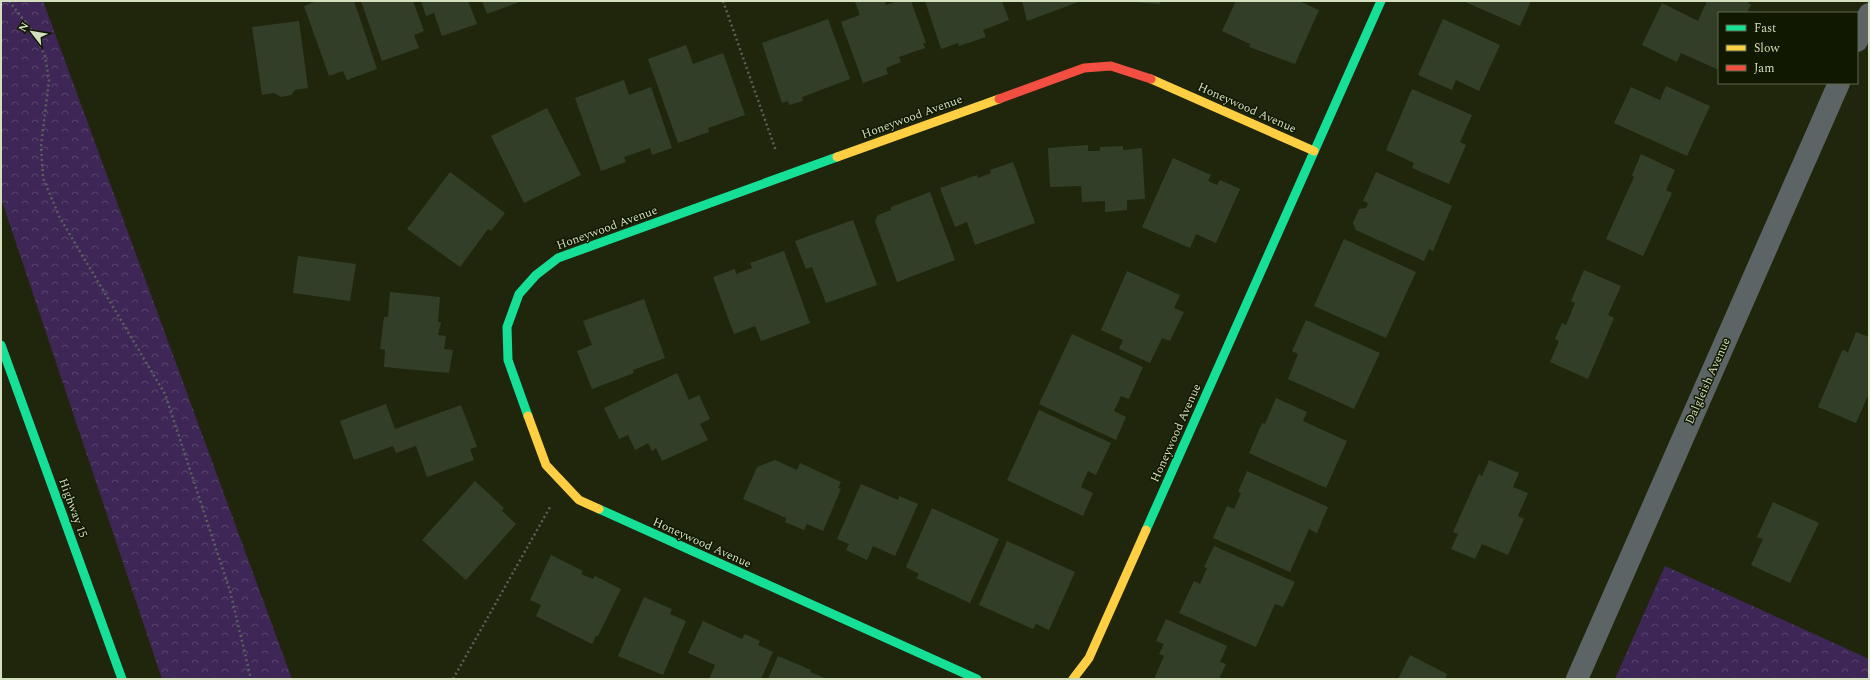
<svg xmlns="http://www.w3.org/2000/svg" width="1870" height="680" font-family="Spectral,serif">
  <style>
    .park { fill: url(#park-crowns) }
    .building { fill: #333e29 }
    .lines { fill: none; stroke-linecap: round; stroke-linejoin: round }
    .path { stroke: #5a615a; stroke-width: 2.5; stroke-dasharray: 2 3; stroke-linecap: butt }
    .street { stroke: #5c6465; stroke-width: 22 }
    .fast { stroke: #16e098; stroke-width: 9 }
    .slow { stroke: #ffcf43; stroke-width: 9 }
    .jam { stroke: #f24e42; stroke-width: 9 }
    .labels { text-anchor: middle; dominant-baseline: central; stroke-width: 3; stroke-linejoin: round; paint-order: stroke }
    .street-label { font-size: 12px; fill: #d4dfbe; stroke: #111801 }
  </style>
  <defs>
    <pattern id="park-crowns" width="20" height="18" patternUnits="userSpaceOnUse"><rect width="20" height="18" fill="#3e2657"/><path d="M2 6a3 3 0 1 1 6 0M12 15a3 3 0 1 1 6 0" fill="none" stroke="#59456d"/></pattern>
  </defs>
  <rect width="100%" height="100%" fill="#20260b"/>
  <g class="park">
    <path d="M 1,1 L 43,1 L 292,679 L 162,679 L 1,198 Z"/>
    <path d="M 1665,566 L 1869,659 L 1869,679 L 1615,679 Z"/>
  </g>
  <g class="building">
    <path d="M 317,1 L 354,1 L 377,69 L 347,80 L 343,71 L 329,76 L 304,6 Z"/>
    <path d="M 361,1 L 413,1 L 424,31 L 414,35 L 419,48 L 382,61 Z"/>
    <path d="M 421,1 L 468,1 L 477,24 L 442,36 L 434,13 L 426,16 Z"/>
    <path d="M 482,1 L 522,1 L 487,14 Z"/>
    <path d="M 859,1 L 885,1 L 886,5 L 899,1 L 911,1 L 926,43 L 923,43 L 925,48 L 899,57 L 901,62 L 886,68 L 888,74 L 863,83 L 841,22 L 860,15 L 855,2 Z"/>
    <path d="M 925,1 L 1002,1 L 1009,20 L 983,30 L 986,37 L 959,46 L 958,43 L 941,49 Z"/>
    <path d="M 1022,1 L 1081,1 L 1027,21 Z"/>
    <path d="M 1134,1 L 1160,1 L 1160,4 L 1134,2 Z"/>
    <path d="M 1236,1 L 1299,1 L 1319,10 L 1295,64 L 1249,47 L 1250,44 L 1222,31 Z"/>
    <path d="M 1463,1 L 1531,1 L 1520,26 Z"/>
    <path d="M 1707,1 L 1746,1 L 1751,5 L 1747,13 L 1719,13 L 1719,70 L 1681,53 L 1677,62 L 1642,45 L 1662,3 L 1698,21 Z"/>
    <path d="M 828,19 L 850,79 L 802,97 L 803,101 L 789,105 L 788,101 L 782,103 L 762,43 Z"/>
    <path d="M 1443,19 L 1500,45 L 1479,91 L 1456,80 L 1452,90 L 1418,75 Z"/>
    <path d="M 299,21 L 308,88 L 295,90 L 291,95 L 281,97 L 274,93 L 262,95 L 252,27 Z"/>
    <path d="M 686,45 L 693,64 L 723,53 L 745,115 L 708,128 L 709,132 L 678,143 L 648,59 Z"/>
    <path d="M 624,80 L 629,95 L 651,87 L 672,148 L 652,155 L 650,148 L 624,157 L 626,162 L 601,171 L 575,98 Z"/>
    <path d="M 1666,86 L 1710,106 L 1687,156 L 1614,123 L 1631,87 L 1660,100 Z"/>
    <path d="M 1412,89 L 1472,115 L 1460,142 L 1466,145 L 1449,184 L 1412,168 L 1414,163 L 1386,150 Z"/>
    <path d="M 547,108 L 581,175 L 524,203 L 491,136 Z"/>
    <path d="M 1088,145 L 1088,151 L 1100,151 L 1100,147 L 1123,146 L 1123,150 L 1142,148 L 1145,199 L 1127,200 L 1127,210 L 1105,212 L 1105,201 L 1082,202 L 1081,186 L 1050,187 L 1048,148 Z"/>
    <path d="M 1641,154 L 1675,170 L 1666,190 L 1672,193 L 1643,256 L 1606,239 L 1634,177 L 1632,175 Z"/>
    <path d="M 1173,158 L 1211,175 L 1208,181 L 1217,185 L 1220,180 L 1240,189 L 1216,243 L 1196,234 L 1190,248 L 1142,227 Z"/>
    <path d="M 1013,162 L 1035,223 L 975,245 L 967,222 L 955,227 L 940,188 L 977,175 L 978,178 L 991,173 L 990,170 Z"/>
    <path d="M 450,172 L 505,213 L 491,231 L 488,229 L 460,267 L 407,229 Z"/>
    <path d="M 1376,172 L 1452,206 L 1433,251 L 1429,249 L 1424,261 L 1356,230 L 1353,223 L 1359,209 L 1366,208 L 1368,203 L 1363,201 Z"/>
    <path d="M 930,192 L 955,260 L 897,282 L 875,221 L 878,215 L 891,210 L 891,207 Z"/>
    <path d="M 853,220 L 877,285 L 826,303 L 812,267 L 806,269 L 795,241 Z"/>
    <path d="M 1344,239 L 1416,272 L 1386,338 L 1314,306 Z"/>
    <path d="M 784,251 L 810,323 L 761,341 L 755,326 L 734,334 L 713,277 L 735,269 L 736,274 L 752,268 L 750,263 Z"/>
    <path d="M 298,256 L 356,264 L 350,301 L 293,293 Z"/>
    <path d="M 1584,270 L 1621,286 L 1608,315 L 1614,318 L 1588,379 L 1550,362 L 1559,341 L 1555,339 L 1562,323 L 1566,325 L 1575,303 L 1571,301 Z"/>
    <path d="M 1127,271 L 1180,295 L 1174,308 L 1184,312 L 1170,341 L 1162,338 L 1150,363 L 1119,349 L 1123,340 L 1101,330 Z"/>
    <path d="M 390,292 L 440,297 L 438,322 L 441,322 L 438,335 L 446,336 L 444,349 L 453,350 L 449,373 L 384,367 L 385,350 L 380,349 L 384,317 L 388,317 Z"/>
    <path d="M 644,299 L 665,358 L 633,370 L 634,373 L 592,389 L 577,351 L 592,345 L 583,321 Z"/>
    <path d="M 1306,320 L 1380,353 L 1354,409 L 1288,379 L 1298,354 L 1292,351 Z"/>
    <path d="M 1856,332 L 1869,337 L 1869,393 L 1856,423 L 1818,407 L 1842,351 L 1843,350 L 1848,352 Z"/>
    <path d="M 1072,334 L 1143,367 L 1129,399 L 1121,396 L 1114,411 L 1126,417 L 1116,440 L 1039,404 Z"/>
    <path d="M 677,373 L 689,400 L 699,395 L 710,419 L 700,424 L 708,440 L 662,461 L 656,448 L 652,451 L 648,443 L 635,450 L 628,435 L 619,439 L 604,408 Z"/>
    <path d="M 1276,398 L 1307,412 L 1303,421 L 1347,441 L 1326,488 L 1249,453 L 1262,423 L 1265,424 Z"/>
    <path d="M 386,404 L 395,429 L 461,405 L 477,447 L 470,449 L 474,460 L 427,477 L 416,446 L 396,453 L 393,446 L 354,460 L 340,421 Z"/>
    <path d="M 1039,410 L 1111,443 L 1096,475 L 1088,471 L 1081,487 L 1093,493 L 1083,516 L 1007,480 Z"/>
    <path d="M 775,460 L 797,470 L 800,463 L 841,482 L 838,488 L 841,489 L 823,531 L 807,524 L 804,530 L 785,522 L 786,518 L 743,499 L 757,467 Z"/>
    <path d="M 1489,460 L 1519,473 L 1513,487 L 1528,493 L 1518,516 L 1524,519 L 1508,555 L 1482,544 L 1475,559 L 1451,549 L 1458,534 L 1453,532 L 1479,474 L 1482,476 Z"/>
    <path d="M 1247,471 L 1328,507 L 1317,533 L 1309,529 L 1290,572 L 1213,538 L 1227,506 L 1234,509 L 1241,493 L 1238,492 Z"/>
    <path d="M 475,481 L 504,508 L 502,511 L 516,524 L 466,580 L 422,540 Z"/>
    <path d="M 861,484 L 898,500 L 899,496 L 918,504 L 895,556 L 873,546 L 867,560 L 846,550 L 849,544 L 837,539 Z"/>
    <path d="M 1773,502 L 1819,523 L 1790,583 L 1751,565 L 1763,539 L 1757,537 Z"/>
    <path d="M 932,508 L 999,539 L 970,603 L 916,578 L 919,574 L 906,567 Z"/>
    <path d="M 1007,541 L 1075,572 L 1049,630 L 1036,624 L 1033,629 L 979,605 Z"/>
    <path d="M 1214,546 L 1295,582 L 1283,607 L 1275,604 L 1256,647 L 1179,613 L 1194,581 L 1200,584 L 1207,568 L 1204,567 Z"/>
    <path d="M 551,555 L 583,571 L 581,574 L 593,579 L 595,576 L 621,589 L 598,636 L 596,636 L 592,644 L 536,616 L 541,605 L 530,600 Z"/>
    <path d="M 644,597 L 672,609 L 670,614 L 686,621 L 663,675 L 618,656 Z"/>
    <path d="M 1166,619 L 1227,646 L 1220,662 L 1226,664 L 1219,679 L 1154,679 L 1164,656 L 1159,654 L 1164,644 L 1156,641 Z"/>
    <path d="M 703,621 L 742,639 L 745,634 L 760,641 L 758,645 L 773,652 L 761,679 L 709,679 L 715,665 L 688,653 Z"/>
    <path d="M 1410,655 L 1447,674 L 1445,679 L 1398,679 Z"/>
    <path d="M 778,656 L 811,670 L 810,672 L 827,679 L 768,679 Z"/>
  </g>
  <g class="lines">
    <g class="path">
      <path d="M 9,1 L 36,36 L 45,56 L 49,80 L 41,146 L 43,178 L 60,218 L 165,394 L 230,591 L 251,679"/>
      <path d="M 723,1 L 776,151"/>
      <path d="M 453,679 L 550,507"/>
    </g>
    <g class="street">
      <path d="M 1857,41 L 1869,14"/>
      <path d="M 1577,679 L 1839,83"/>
    </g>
    <g class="fast">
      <path d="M 1,345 L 122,679"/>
      <path d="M 528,416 L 508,360 L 507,327 L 519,294 L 536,275 L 558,258 L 837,157"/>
      <path d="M 599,509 L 977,679"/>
      <path d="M 1146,530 L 1381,1"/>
    </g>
    <g class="slow">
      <path d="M 1151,79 L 1314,151"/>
      <path d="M 837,157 L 999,99"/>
      <path d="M 528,416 L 546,465 L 579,500 L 599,509"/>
      <path d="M 1073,679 L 1089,658 L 1146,530"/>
    </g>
    <path class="jam" d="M 999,99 L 1084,68 L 1111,66 L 1151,79"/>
  </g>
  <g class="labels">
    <g class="street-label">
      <text transform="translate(1247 108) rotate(24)">Honeywood Avenue</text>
      <text transform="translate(912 117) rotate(-20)">Honeywood Avenue</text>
      <text transform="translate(607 228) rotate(-20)">Honeywood Avenue</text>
      <text transform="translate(1708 381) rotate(-66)">Dalgleish Avenue</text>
      <text transform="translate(1176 433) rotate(-66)">Honeywood Avenue</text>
      <text transform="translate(73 508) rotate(70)">Highway 15</text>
      <text transform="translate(702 543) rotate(24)">Honeywood Avenue</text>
    </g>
  </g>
  <rect width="1870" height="680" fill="none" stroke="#d4dfbe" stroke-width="4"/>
  <rect x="1718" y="12" width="140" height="72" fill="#111801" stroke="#5f684d"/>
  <rect x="1726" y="25" width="20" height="6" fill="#16e098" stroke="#5f684d"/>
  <text x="1754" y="32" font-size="12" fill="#d4dfbe">Fast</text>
  <rect x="1726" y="45" width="20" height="6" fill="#ffcf43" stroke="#5f684d"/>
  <text x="1754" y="52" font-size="12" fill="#d4dfbe">Slow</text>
  <rect x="1726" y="65" width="20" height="6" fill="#f24e42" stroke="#5f684d"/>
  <text x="1754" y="72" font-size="12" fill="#d4dfbe">Jam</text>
  <g transform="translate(32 32) rotate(301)" stroke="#111801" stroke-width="3" paint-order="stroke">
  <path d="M0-3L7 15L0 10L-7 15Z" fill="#d4dfbe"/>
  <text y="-6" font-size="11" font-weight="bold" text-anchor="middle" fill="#d4dfbe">N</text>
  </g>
</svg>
